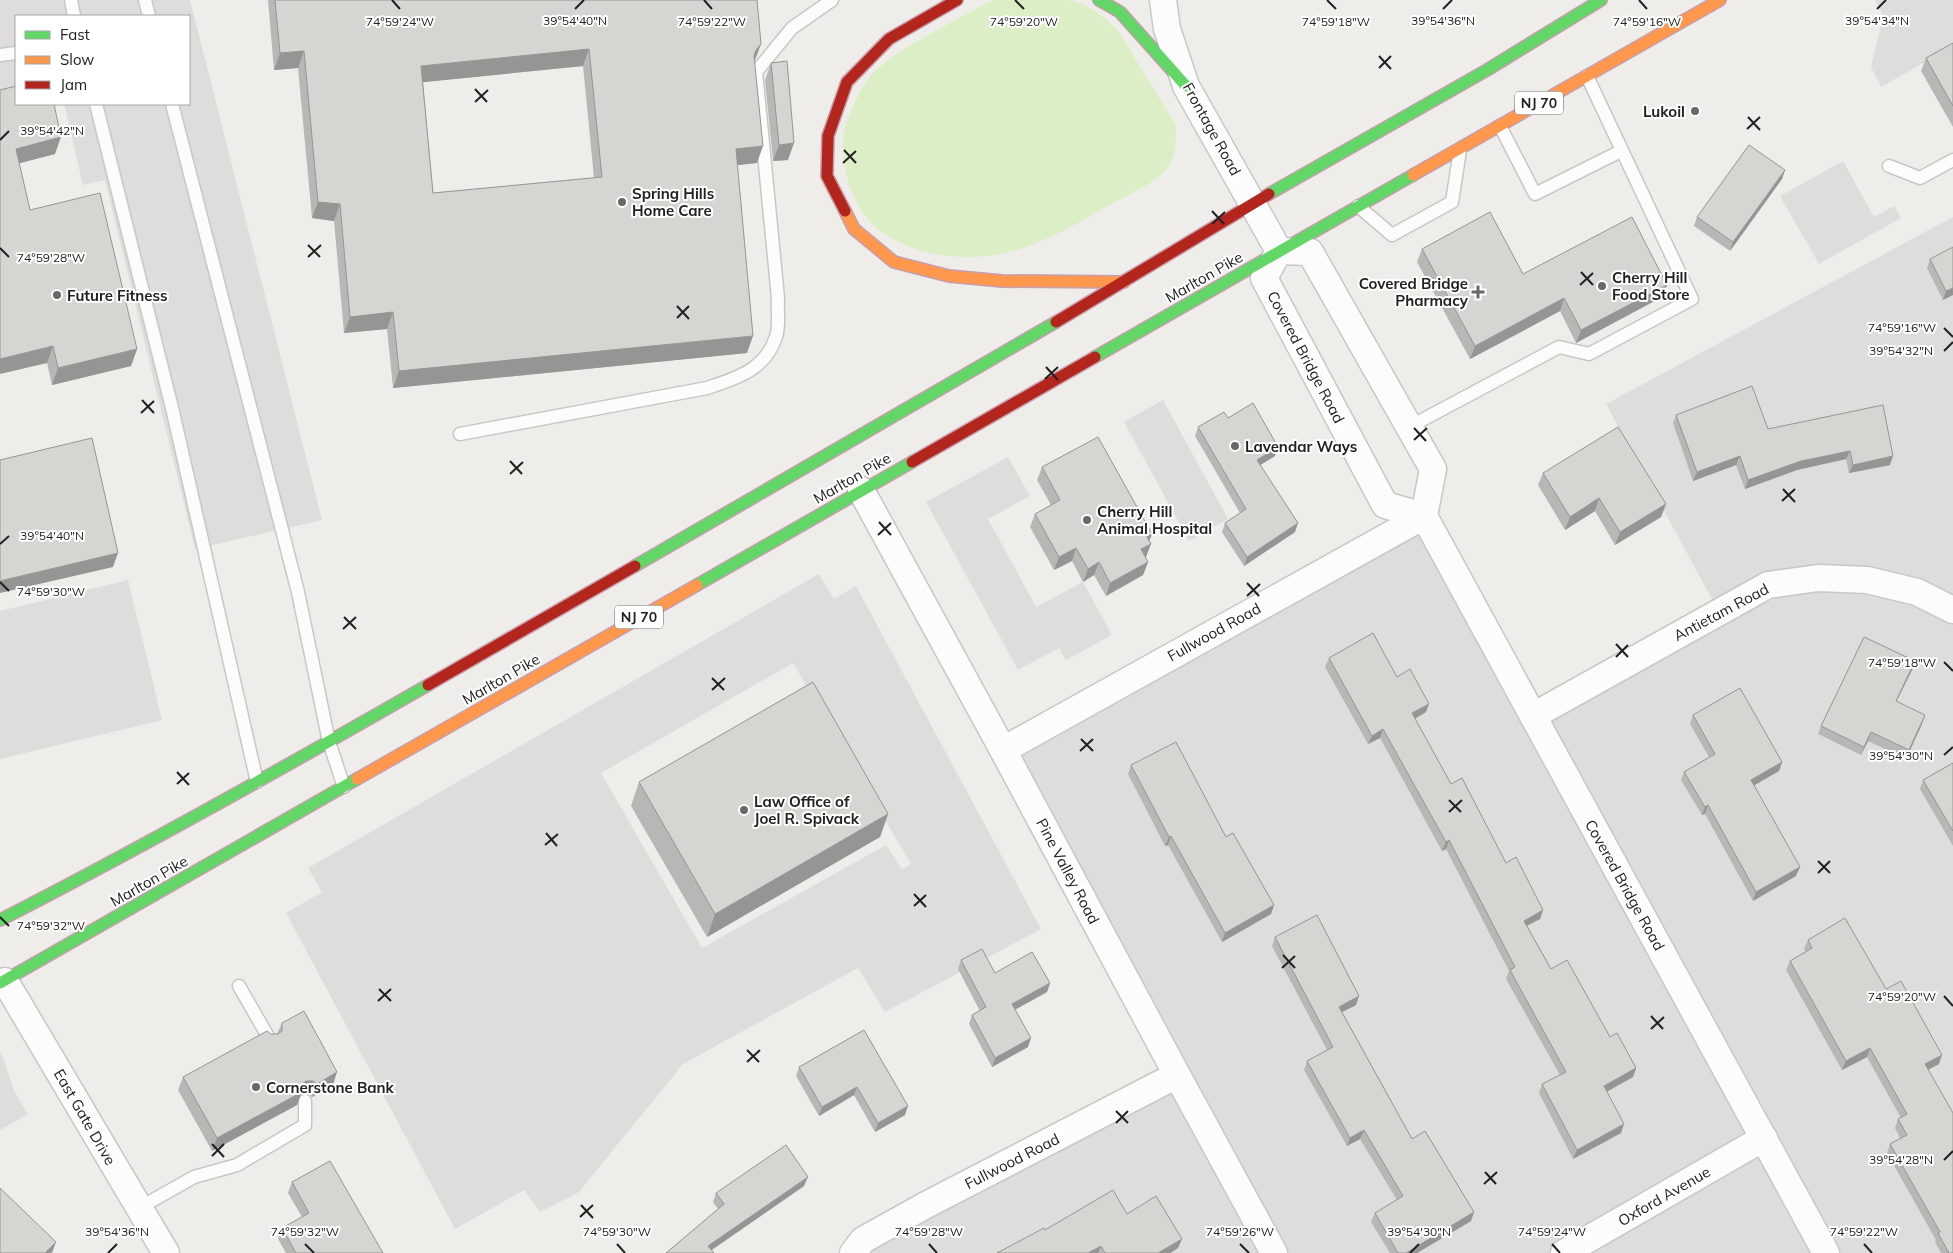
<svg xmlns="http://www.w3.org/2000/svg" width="1953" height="1253" font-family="Mulish,sans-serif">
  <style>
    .residential { fill: #dedddb; fill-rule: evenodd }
    .grass { fill: #dceec6 }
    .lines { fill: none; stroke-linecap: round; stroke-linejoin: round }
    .lane-casing { stroke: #c8c7c6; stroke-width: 15 }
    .street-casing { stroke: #c8c7c6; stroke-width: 29 }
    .fast-casing { stroke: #c79eab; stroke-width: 14 }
    .slow-casing { stroke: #c79eab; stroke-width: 14 }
    .jam-casing { stroke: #c79eab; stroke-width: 14 }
    .lane { stroke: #fdfcfc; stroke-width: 12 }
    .street { stroke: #fdfcfc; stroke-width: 26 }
    .fast { stroke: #63d668; stroke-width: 11 }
    .slow { stroke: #ff974d; stroke-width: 11 }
    .jam { stroke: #b3261e; stroke-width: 11 }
    .wall { fill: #b9b7b5; fill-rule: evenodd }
    .shaded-wall { fill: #969593 }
    .building { fill: #d7d5d2; stroke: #969593; fill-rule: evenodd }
    .ticks { fill: none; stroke: #212121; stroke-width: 2 }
    .poi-dot { fill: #696867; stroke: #fff; stroke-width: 2 }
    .labels { text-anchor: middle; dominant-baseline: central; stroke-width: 4; stroke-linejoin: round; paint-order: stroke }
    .shield { fill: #fff; stroke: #646464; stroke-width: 1 }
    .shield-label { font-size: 14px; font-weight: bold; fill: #212121 }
    .poi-label { font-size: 15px; font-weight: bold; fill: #212121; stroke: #fff; text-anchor: start }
    .street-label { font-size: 15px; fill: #212121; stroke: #fff }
    .ticks-label { font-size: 12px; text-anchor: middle; fill: #212121; stroke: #fff; stroke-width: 4; stroke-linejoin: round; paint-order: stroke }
  </style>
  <rect width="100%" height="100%" fill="#efedea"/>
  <g class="residential">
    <path d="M 0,0 L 190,0 L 322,520 L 195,549 L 105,180 L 83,185 L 64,104 L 189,104 L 189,16 L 16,16 L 16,87 L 0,91 Z"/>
    <path d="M 1875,0 L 1953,0 L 1953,46 L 1881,87 L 1871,67 L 1883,16 Z"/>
    <path d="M 1843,161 L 1874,217 L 1894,206 L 1901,218 L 1819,264 L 1780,196 Z"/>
    <path d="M 1953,217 L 1953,1253 L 1276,1253 L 1003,750 L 1425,517 L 1533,715 L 1816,579 L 1719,612 L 1606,404 Z"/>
    <path d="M 1163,400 L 1228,519 L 1189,541 L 1124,422 Z"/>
    <path d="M 1008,457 L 1030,496 L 988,519 L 1036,607 L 1083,582 L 1112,635 L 1066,660 L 1059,648 L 1018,670 L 926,502 Z"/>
    <path d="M 819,574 L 834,599 L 856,586 L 1041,929 L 885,1012 L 858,968 L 683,1064 L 579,1192 L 540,1212 L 524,1190 L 455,1229 L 286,913 L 322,892 L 308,868 ZM 793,663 L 911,864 L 902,869 L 886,845 L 702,948 L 601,773 Z"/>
    <path d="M 128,580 L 162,720 L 0,759 L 0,611 Z"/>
    <path d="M 0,1052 L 4,1060 L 14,1091 L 28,1114 L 0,1130 Z"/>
    <path d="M 1177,1075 L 1274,1253 L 853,1253 Z"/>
  </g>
  <path class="grass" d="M 995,0 L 1070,0 L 1083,4 L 1104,17 L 1119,32 L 1175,124 C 1182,174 1153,181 1115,202 C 1070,228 1022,258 968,257 C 935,257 906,250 879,230 C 853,209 841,170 843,138 C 844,124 851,111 857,98 C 860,91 865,82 870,76 C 898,47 950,24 985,4 Z"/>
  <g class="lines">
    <defs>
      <g id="lane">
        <path d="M 71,0 L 74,16"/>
        <path d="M 145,0 L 149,16"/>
        <path d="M 0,55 L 16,53"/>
        <path d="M 96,104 L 173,412 L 257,782"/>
        <path d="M 172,104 L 298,592 L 329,742 L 344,787"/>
        <path d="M 1500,126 L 1535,194 L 1621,151"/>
        <path d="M 1889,166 L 1920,178 L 1953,160"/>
        <path d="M 1358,206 L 1392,235 L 1452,202 L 1460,150"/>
        <path d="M 1409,427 L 1559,347 L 1589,354 L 1692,299 L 1587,76"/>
        <path d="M 460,434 L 707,388 C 737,378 765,370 776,337 C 780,326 777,310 778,298 L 756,72 L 792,28 L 832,0"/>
        <path d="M 239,986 L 270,1040"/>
        <path d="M 139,1208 L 194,1177 L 237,1165 L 305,1125 L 305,1101"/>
      </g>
      <g id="street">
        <path d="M 1163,0 L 1167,29 L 1186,86 L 1279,251"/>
        <path d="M 1279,251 L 1310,252 L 1433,469 L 1424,516 L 1826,1253"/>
        <path d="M 1279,251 L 1264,278 L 1385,505 L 1424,516"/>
        <path d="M 861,490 L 1003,750 L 1177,1075 L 1274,1253"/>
        <path d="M 1533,716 L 1768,585 L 1818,578 L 1867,580 L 1917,592 L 1953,610"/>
        <path d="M 1003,750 L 1424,516"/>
        <path d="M 5,981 L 166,1253"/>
        <path d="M 853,1253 L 863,1240 L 926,1205 L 1177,1075"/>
        <path d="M 1564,1253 L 1764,1138"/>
      </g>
      <g id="fast">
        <path d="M 1099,0 L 1120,12 L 1186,86"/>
        <path d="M 1269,194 L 1487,70 L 1601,0"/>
        <path d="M 1095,357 L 1413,175"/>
        <path d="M 635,566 L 1056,322"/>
        <path d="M 697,585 L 912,462"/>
        <path d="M 0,920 C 145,846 287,766 428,685"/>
        <path d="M 0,983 L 357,779"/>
      </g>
      <g id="slow">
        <path d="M 1413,175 L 1720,0"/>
        <path d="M 845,211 L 854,229 L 894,262 L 949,276 L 1002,281 L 1124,282"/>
        <path d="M 357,779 L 697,585"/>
      </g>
      <g id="jam">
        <path d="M 845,211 L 827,176 L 828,136 L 847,82 L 889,39 L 957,0"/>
        <path d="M 1056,322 L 1269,194"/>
        <path d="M 912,462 L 1095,357"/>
        <path d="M 428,685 L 635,566"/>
      </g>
    </defs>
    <use href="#lane" class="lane-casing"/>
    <use href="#street" class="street-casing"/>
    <use href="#fast" class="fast-casing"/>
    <use href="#slow" class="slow-casing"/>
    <use href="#jam" class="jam-casing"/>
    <use href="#lane" class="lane"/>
    <use href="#street" class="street"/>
    <use href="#fast" class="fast"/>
    <use href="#slow" class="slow"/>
    <use href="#jam" class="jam"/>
  </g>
  <g class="wall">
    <path d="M 268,0 L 757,0 L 761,44 L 754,61 L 757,163 L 737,165 L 747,353 L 393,388 L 387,329 L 344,333 L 334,221 L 312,218 L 298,68 L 274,70 ZM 583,66 L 594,178 L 433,193 L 423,82 Z"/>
    <path d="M 1953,43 L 1953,127 L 1921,71 L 1926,58 Z"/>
    <path d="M 771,63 L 788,160 L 773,161 L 765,80 Z"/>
    <path d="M 0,90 L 55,154 L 19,163 L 30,210 L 137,349 L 131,366 L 52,385 L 47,363 Z"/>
    <path d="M 1785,170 L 1782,179 L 1730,251 L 1694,226 L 1697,217 Z"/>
    <path d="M 1422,249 L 1523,274 L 1667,285 L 1662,297 L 1576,343 L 1560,311 L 1470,359 L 1417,262 Z"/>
    <path d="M 1930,259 L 1953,295 L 1943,300 L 1927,268 Z"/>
    <path d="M 1883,405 L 1890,465 L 1849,473 L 1846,459 L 1797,470 L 1745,489 L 1736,465 L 1693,481 L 1673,423 L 1676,415 L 1768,429 Z"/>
    <path d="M 1228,418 L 1275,456 L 1260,465 L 1295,532 L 1244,566 L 1222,532 L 1225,523 L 1240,513 L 1195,436 L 1198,427 Z"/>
    <path d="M 1042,467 L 1152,534 L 1149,541 L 1146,557 L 1145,557 L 1148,562 L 1143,575 L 1106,596 L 1094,575 L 1083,582 L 1072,561 L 1054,570 L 1030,527 L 1035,514 L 1051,505 L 1037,480 Z"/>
    <path d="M 1543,473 L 1666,504 L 1661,517 L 1615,545 L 1595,511 L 1565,530 L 1538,485 Z"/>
    <path d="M 1329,658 L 1397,677 L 1426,712 L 1415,719 L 1451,784 L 1506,863 L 1543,910 L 1540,919 L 1527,926 L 1551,969 L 1610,1037 L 1636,1068 L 1633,1077 L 1607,1091 L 1621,1133 L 1573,1159 L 1539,1093 L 1542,1084 L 1560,1075 L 1506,979 L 1509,971 L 1446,849 L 1442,851 L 1380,738 L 1368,744 L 1325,667 Z"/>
    <path d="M 1915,661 L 1912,670 L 1896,702 L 1922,724 L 1906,759 L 1868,741 L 1861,755 L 1818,734 L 1821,726 Z"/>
    <path d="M 1693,715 L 1782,762 L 1779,771 L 1754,785 L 1796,876 L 1753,901 L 1705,814 L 1702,815 L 1681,780 L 1684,772 L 1709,757 L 1690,724 Z"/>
    <path d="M 1953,763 L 1953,846 L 1920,789 L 1923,780 Z"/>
    <path d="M 1131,765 L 1226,837 L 1274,905 L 1271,914 L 1222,942 L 1168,845 L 1165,846 L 1128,774 Z"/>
    <path d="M 639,782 L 888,814 L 880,837 L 707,937 L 631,806 Z"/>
    <path d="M 1275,937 L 1356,1005 L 1342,1012 L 1412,1139 L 1474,1212 L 1471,1221 L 1417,1253 L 1390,1253 L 1371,1222 L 1375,1213 L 1397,1200 L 1360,1139 L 1347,1146 L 1304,1070 L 1307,1061 L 1327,1050 L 1272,946 Z"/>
    <path d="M 1808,940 L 1886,989 L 1939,1064 L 1928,1069 L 1953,1253 L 1941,1253 L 1935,1242 L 1936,1240 L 1887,1153 L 1890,1144 L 1900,1138 L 1895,1128 L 1898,1119 L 1901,1118 L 1867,1057 L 1842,1070 L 1786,970 L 1790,961 L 1806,951 L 1804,949 Z"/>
    <path d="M 961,960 L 995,973 L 1050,983 L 1047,992 L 1015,1009 L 1028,1047 L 992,1067 L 969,1024 L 972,1015 L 980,1011 L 958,969 Z"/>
    <path d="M 282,1023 L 333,1085 L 312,1097 L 309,1094 L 301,1094 L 297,1105 L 212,1151 L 178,1090 L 183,1077 L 271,1034 L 277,1034 Z"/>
    <path d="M 864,1030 L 905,1115 L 875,1132 L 854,1095 L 819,1116 L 796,1076 L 799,1067 Z"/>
    <path d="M 292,1182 L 383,1253 L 286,1253 L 278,1239 L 282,1228 L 302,1217 L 288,1193 Z"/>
    <path d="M 804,1186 L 712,1250 L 666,1253 L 718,1209 L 713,1202 L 716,1193 Z"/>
    <path d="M 1127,1214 L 1178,1248 L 1170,1253 L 997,1253 L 1045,1230 Z"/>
  </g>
  <g class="shaded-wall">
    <path d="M 761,44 L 755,60 L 750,67 L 756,50 Z"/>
    <path d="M 589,49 L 583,66 L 415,83 L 421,66 Z"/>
    <path d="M 304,51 L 298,68 L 274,70 L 280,53 Z"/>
    <path d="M 61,137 L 55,154 L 9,166 L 16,149 Z"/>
    <path d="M 794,143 L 788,160 L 773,161 L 779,145 Z"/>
    <path d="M 763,146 L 757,163 L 729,166 L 736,149 Z"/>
    <path d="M 1785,170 L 1782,179 L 1730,251 L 1733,242 Z"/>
    <path d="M 318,202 L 340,204 L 334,221 L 312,218 Z"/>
    <path d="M 1667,285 L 1662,297 L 1576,343 L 1581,330 Z"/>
    <path d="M 1953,288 L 1953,295 L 1943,300 L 1946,291 Z"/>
    <path d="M 1564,298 L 1560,311 L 1470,359 L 1475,346 Z"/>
    <path d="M 393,312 L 387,329 L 344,333 L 350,317 Z"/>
    <path d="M 753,336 L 747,353 L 393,388 L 399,371 Z"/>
    <path d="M 53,346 L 47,363 L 0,374 L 0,359 Z"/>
    <path d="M 137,349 L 131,366 L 52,385 L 58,368 Z"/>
    <path d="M 1278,447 L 1275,456 L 1254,469 L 1257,460 Z"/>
    <path d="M 1850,451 L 1846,459 L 1797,470 L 1745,489 L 1748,480 L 1801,461 Z"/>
    <path d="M 1740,456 L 1736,465 L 1693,481 L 1697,472 Z"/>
    <path d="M 1893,456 L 1890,465 L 1849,473 L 1853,465 Z"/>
    <path d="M 1599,498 L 1595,511 L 1565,530 L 1570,517 Z"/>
    <path d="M 1666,504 L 1661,517 L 1615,545 L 1620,532 Z"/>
    <path d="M 1298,523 L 1295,532 L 1244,566 L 1247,557 Z"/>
    <path d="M 1152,534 L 1147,546 L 1151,544 L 1146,557 L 1136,562 L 1141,549 L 1147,537 Z"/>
    <path d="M 1076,548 L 1072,561 L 1054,570 L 1059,557 Z"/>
    <path d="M 118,553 L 113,567 L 0,593 L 0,581 Z"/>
    <path d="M 1099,562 L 1094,575 L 1083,582 L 1088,569 Z"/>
    <path d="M 1148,562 L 1143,575 L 1106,596 L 1110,583 Z"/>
    <path d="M 1915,661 L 1912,670 L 1892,710 L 1896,701 Z"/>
    <path d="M 1429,704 L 1426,712 L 1409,722 L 1412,713 Z"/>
    <path d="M 1925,715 L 1922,724 L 1906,759 L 1909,750 Z"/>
    <path d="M 1383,729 L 1380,738 L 1368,744 L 1372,736 Z"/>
    <path d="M 1871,732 L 1868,741 L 1861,755 L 1864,747 Z"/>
    <path d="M 1782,762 L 1779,771 L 1748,789 L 1751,780 Z"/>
    <path d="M 1708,805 L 1705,814 L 1702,815 L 1705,807 Z"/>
    <path d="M 888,814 L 880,837 L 707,937 L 715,914 Z"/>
    <path d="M 1171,836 L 1168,845 L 1165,846 L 1169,837 Z"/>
    <path d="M 1449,840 L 1446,849 L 1442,851 L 1446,842 Z"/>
    <path d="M 1800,867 L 1796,876 L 1753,901 L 1756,892 Z"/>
    <path d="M 1274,905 L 1271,914 L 1222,942 L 1225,933 Z"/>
    <path d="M 1543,910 L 1540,919 L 1520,929 L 1524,921 Z"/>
    <path d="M 1050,983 L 1047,992 L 1009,1013 L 1012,1004 Z"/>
    <path d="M 1359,996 L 1356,1005 L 1336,1015 L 1339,1007 Z"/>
    <path d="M 1031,1038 L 1028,1047 L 992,1067 L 995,1058 Z"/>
    <path d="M 1870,1048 L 1867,1057 L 1842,1070 L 1846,1061 Z"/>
    <path d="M 1942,1055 L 1939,1064 L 1922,1073 L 1925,1064 Z"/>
    <path d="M 1636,1068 L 1633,1077 L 1601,1095 L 1604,1086 Z"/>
    <path d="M 337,1072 L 333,1085 L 312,1097 L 317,1084 Z"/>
    <path d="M 306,1081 L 313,1081 L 309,1094 L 301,1094 L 297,1105 L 212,1151 L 217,1138 L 302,1084 Z"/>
    <path d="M 857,1087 L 854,1095 L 819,1116 L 822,1107 Z"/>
    <path d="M 908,1106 L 905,1115 L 875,1132 L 878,1123 Z"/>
    <path d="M 1624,1124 L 1621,1133 L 1573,1159 L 1577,1150 Z"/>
    <path d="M 1364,1130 L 1360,1139 L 1347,1146 L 1350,1138 Z"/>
    <path d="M 808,1177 L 804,1186 L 707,1253 L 708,1246 Z"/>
    <path d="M 1474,1212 L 1471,1221 L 1417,1253 L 1406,1253 Z"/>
    <path d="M 1182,1239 L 1178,1248 L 1170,1253 L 1158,1253 Z"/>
    <path d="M 56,1242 L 52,1253 L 45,1253 Z"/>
    <path d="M 1101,1246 L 1098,1253 L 1088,1253 Z"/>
  </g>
  <g class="building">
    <path d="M 275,0 L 757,0 L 761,44 L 756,50 L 754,56 L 763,146 L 736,149 L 753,336 L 399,371 L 393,312 L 350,317 L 340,204 L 318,202 L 304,51 L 280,53 ZM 589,49 L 602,177 L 433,193 L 421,66 Z"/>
    <path d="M 1953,43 L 1953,106 L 1926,58 Z"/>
    <path d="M 787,61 L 794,143 L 779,145 L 771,63 Z"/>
    <path d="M 16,86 L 16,104 L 54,104 L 61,137 L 16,149 L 30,210 L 100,193 L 137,349 L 58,368 L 53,346 L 0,359 L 0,90 Z"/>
    <path d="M 1749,145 L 1785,170 L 1733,242 L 1697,217 Z"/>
    <path d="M 1490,212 L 1523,274 L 1632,217 L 1667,285 L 1581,330 L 1564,298 L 1475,346 L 1422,249 Z"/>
    <path d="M 1953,247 L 1953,288 L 1946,291 L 1930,259 Z"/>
    <path d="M 1752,386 L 1768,429 L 1883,405 L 1893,456 L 1853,465 L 1850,451 L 1801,461 L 1748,480 L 1740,456 L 1697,472 L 1676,415 Z"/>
    <path d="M 1253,403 L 1278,447 L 1257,460 L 1298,523 L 1247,557 L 1225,523 L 1246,509 L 1198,427 L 1224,412 L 1228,418 Z"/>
    <path d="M 1618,427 L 1666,504 L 1620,532 L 1599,498 L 1570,517 L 1543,473 Z"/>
    <path d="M 1098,437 L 1152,534 L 1147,537 L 1151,544 L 1141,549 L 1148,562 L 1110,583 L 1099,562 L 1088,569 L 1076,548 L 1059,557 L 1035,514 L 1060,500 L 1042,467 Z"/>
    <path d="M 92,438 L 118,553 L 0,581 L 0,460 Z"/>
    <path d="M 1373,633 L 1397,677 L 1410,669 L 1429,704 L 1412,713 L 1451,784 L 1462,778 L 1506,863 L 1516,857 L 1543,910 L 1524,921 L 1551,969 L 1567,960 L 1610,1037 L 1617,1033 L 1636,1068 L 1604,1086 L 1624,1124 L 1577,1150 L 1542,1084 L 1566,1072 L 1510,970 L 1515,967 L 1449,840 L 1446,842 L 1383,729 L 1372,736 L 1329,658 Z"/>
    <path d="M 1864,637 L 1915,661 L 1896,701 L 1925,715 L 1909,750 L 1871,732 L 1864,747 L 1821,726 Z"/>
    <path d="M 813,682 L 888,814 L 715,914 L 639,782 Z"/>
    <path d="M 1740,688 L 1782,762 L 1751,780 L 1800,867 L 1756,892 L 1708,805 L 1705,807 L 1684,772 L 1715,754 L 1693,715 Z"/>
    <path d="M 1176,742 L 1226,837 L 1233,833 L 1274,905 L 1225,933 L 1171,836 L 1169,837 L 1131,765 Z"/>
    <path d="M 1953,763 L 1953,831 L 1923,780 Z"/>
    <path d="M 1317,915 L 1359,996 L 1339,1007 L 1412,1139 L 1425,1131 L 1474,1212 L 1406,1253 L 1398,1253 L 1375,1213 L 1403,1196 L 1364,1130 L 1350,1138 L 1307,1061 L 1333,1047 L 1275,937 Z"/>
    <path d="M 1845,918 L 1886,989 L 1901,981 L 1942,1055 L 1925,1064 L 1953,1113 L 1953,1253 L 1949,1253 L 1938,1233 L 1940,1232 L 1890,1144 L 1907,1135 L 1898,1119 L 1907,1114 L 1870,1048 L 1846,1061 L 1790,961 L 1812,948 L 1808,940 Z"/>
    <path d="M 982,949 L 995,973 L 1032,952 L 1050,983 L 1012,1004 L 1031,1038 L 995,1058 L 972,1015 L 986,1007 L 961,960 Z"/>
    <path d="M 304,1011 L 337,1072 L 317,1084 L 313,1081 L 306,1081 L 302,1084 L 302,1092 L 217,1138 L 183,1077 L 267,1031 L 271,1034 L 278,1034 L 282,1031 L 282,1023 Z"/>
    <path d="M 864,1030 L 908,1106 L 878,1123 L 857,1087 L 822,1107 L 799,1067 Z"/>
    <path d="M 786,1145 L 808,1177 L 708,1246 L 714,1253 L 666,1253 L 724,1204 L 716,1193 Z"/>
    <path d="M 330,1161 L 383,1253 L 296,1253 L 282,1228 L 309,1213 L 292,1182 Z"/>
    <path d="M 0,1188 L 56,1242 L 45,1253 L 0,1253 Z"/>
    <path d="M 1113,1190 L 1127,1214 L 1156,1196 L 1182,1239 L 1158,1253 L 1105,1253 L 1101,1246 L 1088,1253 L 997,1253 L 1044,1228 L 1045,1230 Z"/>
  </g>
  <path class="ticks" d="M 392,0 L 400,9M 704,0 L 712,9M 1015,0 L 1024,9M 1327,0 L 1336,9M 1639,0 L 1647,9M 575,9 L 584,0M 1443,9 L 1452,0M 1877,9 L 1886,0M 1379,56 L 1391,69M 1379,68 L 1391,56M 475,89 L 487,102M 475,102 L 488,90M 1748,117 L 1760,130M 1747,129 L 1760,117M 0,140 L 9,131M 844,150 L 856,163M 843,163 L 856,151M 1212,211 L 1224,224M 1212,224 L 1225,212M 308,245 L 320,257M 0,248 L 9,257M 308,257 L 321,245M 1581,272 L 1593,285M 1580,285 L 1593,273M 677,306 L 689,319M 677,318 L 689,306M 1944,328 L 1953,337M 1944,351 L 1953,342M 1046,367 L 1058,380M 1045,379 L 1058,367M 142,400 L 154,413M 141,413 L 154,401M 1414,428 L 1426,441M 1414,440 L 1427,428M 510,461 L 522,474M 510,474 L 523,462M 1783,489 L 1795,502M 1782,501 L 1795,489M 879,522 L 891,535M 878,535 L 891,523M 0,544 L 9,536M 0,582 L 9,591M 1247,583 L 1259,596M 1247,596 L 1260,584M 344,617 L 356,629M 343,629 L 356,617M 1616,644 L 1628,657M 1616,657 L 1628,645M 1944,662 L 1953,671M 712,678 L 724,690M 712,690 L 725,678M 1081,739 L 1093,751M 1080,751 L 1093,739M 1944,755 L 1953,747M 177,772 L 189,785M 177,784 L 189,773M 1449,800 L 1461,812M 1449,812 L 1462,800M 546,833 L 557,846M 545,845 L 558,834M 1818,861 L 1830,873M 1818,873 L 1830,861M 914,894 L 926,907M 914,906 L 926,895M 0,917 L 9,926M 1283,955 L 1295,968M 1282,968 L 1295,956M 379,989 L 391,1001M 1944,996 L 1953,1006M 378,1001 L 391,989M 1651,1016 L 1663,1029M 1651,1029 L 1664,1017M 747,1050 L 759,1062M 747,1062 L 760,1050M 1116,1111 L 1128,1123M 1116,1123 L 1128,1111M 212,1144 L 224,1157M 212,1156 L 224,1144M 1944,1160 L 1953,1151M 1485,1172 L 1496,1184M 1484,1184 L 1497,1172M 581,1205 L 593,1218M 580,1217 L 593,1205M 305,1244 L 314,1253M 617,1244 L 625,1253M 929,1244 L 937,1253M 1240,1244 L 1249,1253M 1552,1244 L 1560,1253M 1864,1244 L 1872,1253M 108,1253 L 117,1244M 1410,1253 L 1419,1244"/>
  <g class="poi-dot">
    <circle cx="1695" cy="111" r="5"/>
    <circle cx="622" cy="202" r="5"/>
    <circle cx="1602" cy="286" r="5"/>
    <path d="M1475.5 284.5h5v5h5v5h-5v5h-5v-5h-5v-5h5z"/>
    <circle cx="57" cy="295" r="5"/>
    <circle cx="1235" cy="446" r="5"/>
    <circle cx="1087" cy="520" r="5"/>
    <circle cx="744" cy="810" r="5"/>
    <circle cx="256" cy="1087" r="5"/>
  </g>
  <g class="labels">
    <g class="shield">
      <rect x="1515" y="91.5" width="48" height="23" rx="4"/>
      <rect x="615" y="605.5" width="48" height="23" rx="4"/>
    </g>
    <g class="shield-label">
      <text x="1539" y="103">NJ 70</text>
      <text x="639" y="617">NJ 70</text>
    </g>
    <g class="poi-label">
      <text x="1685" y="111" text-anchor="end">Lukoil</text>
      <text x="632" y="193">Spring Hills<tspan x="632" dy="17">Home Care</tspan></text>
      <text x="1612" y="277">Cherry Hill<tspan x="1612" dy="17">Food Store</tspan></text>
      <text x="1468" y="283" text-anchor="end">Covered Bridge<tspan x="1468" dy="17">Pharmacy</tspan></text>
      <text x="67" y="295">Future Fitness</text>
      <text x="1245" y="446">Lavendar Ways</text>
      <text x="1097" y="511">Cherry Hill<tspan x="1097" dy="17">Animal Hospital</tspan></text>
      <text x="754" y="801">Law Office of<tspan x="754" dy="17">Joel R. Spivack</tspan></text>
      <text x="266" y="1087">Cornerstone Bank</text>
    </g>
    <g class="street-label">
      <text transform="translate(1212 129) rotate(61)">Frontage Road</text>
      <text transform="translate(1204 277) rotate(-30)">Marlton Pike</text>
      <text transform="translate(1306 357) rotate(62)">Covered Bridge Road</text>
      <text transform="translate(852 478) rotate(-30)">Marlton Pike</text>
      <text transform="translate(1721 612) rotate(-28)">Antietam Road</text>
      <text transform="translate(1214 632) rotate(-29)">Fullwood Road</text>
      <text transform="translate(501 679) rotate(-30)">Marlton Pike</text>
      <text transform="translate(1068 871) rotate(62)">Pine Valley Road</text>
      <text transform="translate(149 881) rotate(-30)">Marlton Pike</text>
      <text transform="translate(1625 885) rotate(61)">Covered Bridge Road</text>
      <text transform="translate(85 1117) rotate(60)">East Gate Drive</text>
      <text transform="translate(1012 1161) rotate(-27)">Fullwood Road</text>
      <text transform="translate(1664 1196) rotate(-30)">Oxford Avenue</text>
    </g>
  </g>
  <g class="ticks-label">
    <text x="575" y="25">39°54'40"N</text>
    <text x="1443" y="25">39°54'36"N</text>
    <text x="1877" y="25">39°54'34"N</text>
    <text x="400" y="26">74°59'24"W</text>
    <text x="712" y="26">74°59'22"W</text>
    <text x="1024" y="26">74°59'20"W</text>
    <text x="1336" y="26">74°59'18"W</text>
    <text x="1647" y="26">74°59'16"W</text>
    <text x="52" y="135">39°54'42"N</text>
    <text x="51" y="262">74°59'28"W</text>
    <text x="1902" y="332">74°59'16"W</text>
    <text x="1901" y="355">39°54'32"N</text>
    <text x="52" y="540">39°54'40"N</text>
    <text x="51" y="596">74°59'30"W</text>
    <text x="1902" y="667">74°59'18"W</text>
    <text x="1901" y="760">39°54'30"N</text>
    <text x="51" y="930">74°59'32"W</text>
    <text x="1902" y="1001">74°59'20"W</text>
    <text x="1901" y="1164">39°54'28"N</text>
    <text x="305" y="1236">74°59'32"W</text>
    <text x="617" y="1236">74°59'30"W</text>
    <text x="929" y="1236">74°59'28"W</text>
    <text x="1240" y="1236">74°59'26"W</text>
    <text x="1552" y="1236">74°59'24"W</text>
    <text x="1864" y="1236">74°59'22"W</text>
    <text x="117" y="1236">39°54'36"N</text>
    <text x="1419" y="1236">39°54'30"N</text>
  </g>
  <rect x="15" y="15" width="175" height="90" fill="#ffffff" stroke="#a6a6a6"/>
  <rect x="25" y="31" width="25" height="8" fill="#63d668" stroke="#a6a6a6"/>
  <text x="60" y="40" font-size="15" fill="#212121">Fast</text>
  <rect x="25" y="56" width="25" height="8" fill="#ff974d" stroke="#a6a6a6"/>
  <text x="60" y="65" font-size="15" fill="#212121">Slow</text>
  <rect x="25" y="81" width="25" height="8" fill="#b3261e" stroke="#a6a6a6"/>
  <text x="60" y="90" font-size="15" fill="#212121">Jam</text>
</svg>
